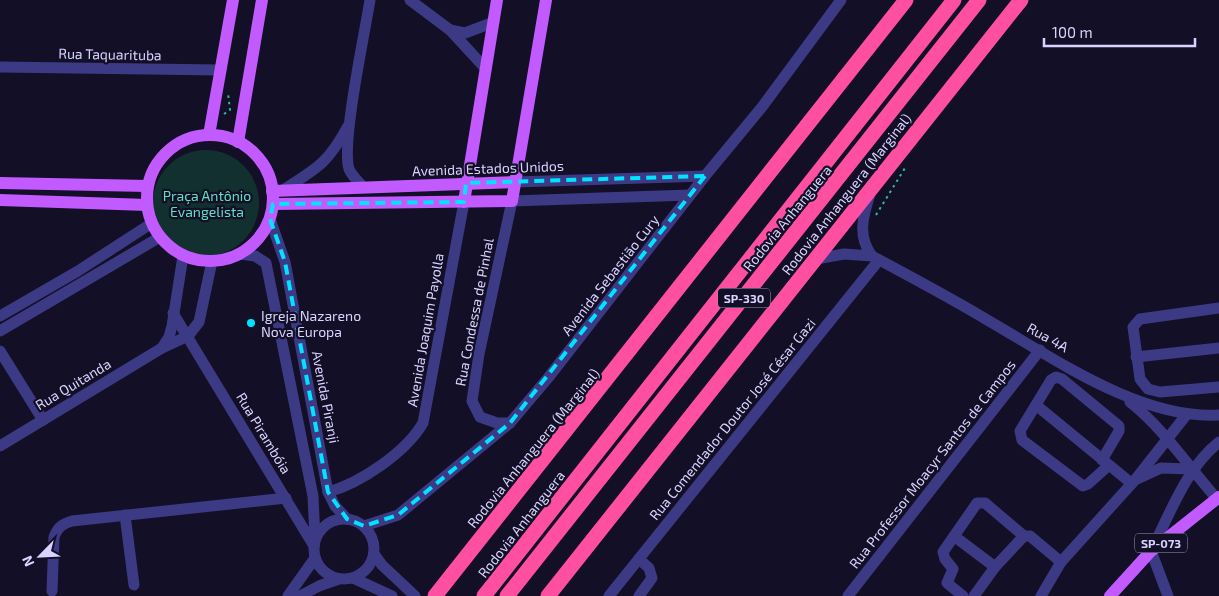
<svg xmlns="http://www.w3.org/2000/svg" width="1219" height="596" font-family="'Exo 2',sans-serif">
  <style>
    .green { fill: #12302f }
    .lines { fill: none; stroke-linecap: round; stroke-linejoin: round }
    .path { stroke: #2fb8b0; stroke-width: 2; stroke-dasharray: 2.5 4; stroke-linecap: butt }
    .minor { stroke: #3d3a85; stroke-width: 11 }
    .major { stroke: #c25bff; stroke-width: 12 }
    .highway { stroke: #ff4fa3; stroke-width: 15 }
    .marked { fill: none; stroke: #00e5ff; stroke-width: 4; stroke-dasharray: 10 6; stroke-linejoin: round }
    .poi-dot { fill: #00e5ff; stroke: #130f26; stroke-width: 2 }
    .labels { text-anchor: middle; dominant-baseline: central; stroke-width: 4.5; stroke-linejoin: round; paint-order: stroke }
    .shield { fill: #130f26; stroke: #9e99be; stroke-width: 1 }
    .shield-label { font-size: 12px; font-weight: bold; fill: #d9d4ff }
    .street-label { font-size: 14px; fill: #d9d4ff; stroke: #130f26 }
    .park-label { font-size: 14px; fill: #5fe0c0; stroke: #130f26 }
    .poi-label { font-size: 14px; fill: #d9d4ff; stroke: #130f26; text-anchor: start }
  </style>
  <rect width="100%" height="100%" fill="#130f26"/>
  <circle class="green" cx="206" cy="203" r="53"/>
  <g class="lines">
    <g class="path">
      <path d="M 224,114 L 230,110 L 228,93"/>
      <path d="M 876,215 L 905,168"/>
    </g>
    <g class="minor">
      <path d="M 410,0 L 450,30 L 486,69"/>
      <path d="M 450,30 L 465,33 L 494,22"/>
      <path d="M 0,67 L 221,70"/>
      <path d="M 515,182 L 705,176"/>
      <path d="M 363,187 C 358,181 352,176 349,169 C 341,143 365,32 370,0"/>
      <path d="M 283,190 C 318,168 328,163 348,126"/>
      <path d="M 870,194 C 863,216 857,236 872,256"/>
      <path d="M 270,219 L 285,262 L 328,492 L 335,506 L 347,519"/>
      <path d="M 240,254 L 255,256 L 266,263 L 313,496 L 315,539"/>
      <path d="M 816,259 L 844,254 L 872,256 C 911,277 951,298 989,321 C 1055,359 1141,420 1219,415"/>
      <path d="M 1219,308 L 1140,319 L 1133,327 L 1140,379 L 1148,389 L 1160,392 L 1219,387"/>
      <path d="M 173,313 L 314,546"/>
      <path d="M 0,316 L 78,271 L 152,223"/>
      <path d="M 0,331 L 160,237"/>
      <path d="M 162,348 L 169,337 L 172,326 L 183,256"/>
      <path d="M 0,351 L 43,420"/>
      <path d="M 1136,357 L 1219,348"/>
      <path d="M 1130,402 C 1164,429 1188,466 1217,499"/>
      <path d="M 1036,405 L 1131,483"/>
      <path d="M 510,423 L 497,423 L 480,417 L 472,401 L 479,354 L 512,201 L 690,195"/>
      <path d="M 0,446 L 162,348 L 188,336 L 199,322 L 212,261"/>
      <path d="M 1102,460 L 1119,431 L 1119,426 L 1062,379 L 1056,377 L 1051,380 L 1020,431 L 1022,440 L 1083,486 L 1088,484 L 1108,466"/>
      <path d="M 1137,479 L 1161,468 L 1190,469"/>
      <path d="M 328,492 C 361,483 406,452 423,423 L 464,202"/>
      <path d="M 125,515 L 134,585"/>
      <circle cx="344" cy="549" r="30"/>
      <path d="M 364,526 L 398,515 L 510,423 L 548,378 L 705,176 L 762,107 L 841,0"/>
      <path d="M 954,536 L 995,567"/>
      <path d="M 374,554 L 382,565 L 415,596"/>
      <path d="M 353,578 L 392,596"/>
      <path d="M 52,591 L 54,537 C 58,527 62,524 72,521 L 286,498"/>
      <path d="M 288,596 L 315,558"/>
      <path d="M 300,596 L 319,586 L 339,579"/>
      <path d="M 609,596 L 879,260"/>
      <path d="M 639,596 L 652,578 L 649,568 L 639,559"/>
      <path d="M 848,596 L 1040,350"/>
      <path d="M 963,596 L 947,583 L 953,569 L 945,559 L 943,552 L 977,503 L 985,503 L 1024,536 L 1030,536 L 1061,562"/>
      <path d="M 974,596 L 995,567 L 1024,536"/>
      <path d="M 1041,596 L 1061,562 L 1135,480 L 1187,414"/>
      <path d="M 1168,596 L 1151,551 C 1170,514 1186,468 1219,442"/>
    </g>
    <g class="major">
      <path d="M 209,135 L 233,0"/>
      <circle cx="210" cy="198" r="63"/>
      <path d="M 238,142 L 262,0"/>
      <path d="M 0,183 L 148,186"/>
      <path d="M 272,191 L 515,182"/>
      <path d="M 0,200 L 147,205"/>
      <path d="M 464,202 L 497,0"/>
      <path d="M 273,204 L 512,201 L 546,0"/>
      <path d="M 1110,596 L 1151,551 L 1219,497"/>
    </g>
    <g class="highway">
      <path d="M 435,596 L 906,0"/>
      <path d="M 484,596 L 954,0"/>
      <path d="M 507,596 L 979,0"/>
      <path d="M 548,596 L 1021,0"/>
    </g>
  </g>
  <path class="marked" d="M 705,176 L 510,423 L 398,515 L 364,526 L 347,519 L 328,492 L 285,262 L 270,219 L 273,204 L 464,202 L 466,183 Z"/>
  <circle class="poi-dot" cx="251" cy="323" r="5"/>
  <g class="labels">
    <g class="shield">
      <rect x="718" y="288.5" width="52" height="19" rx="4"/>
      <rect x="1135" y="533.5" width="52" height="19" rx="4"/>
    </g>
    <g class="shield-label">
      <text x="744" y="298">SP-330</text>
      <text x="1161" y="543">SP-073</text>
    </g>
    <g class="street-label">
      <text transform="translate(110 54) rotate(1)">Rua Taquarituba</text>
      <text transform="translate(488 168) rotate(-2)">Avenida Estados Unidos</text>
      <text transform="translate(846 194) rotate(-52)">Rodovia Anhanguera (Marginal)</text>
      <text transform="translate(787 218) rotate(-51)">Rodovia Anhanguera</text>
      <text transform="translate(610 275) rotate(-52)">Avenida Sebastião Cury</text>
      <text transform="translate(474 312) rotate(-79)">Rua Condessa de Pinhal</text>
      <text transform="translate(425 330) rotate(-80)">Avenida Joaquim Payolla</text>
      <text transform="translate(1048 337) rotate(29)">Rua 4A</text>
      <text transform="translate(73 384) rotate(-31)">Rua Quitanda</text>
      <text transform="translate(326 397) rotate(79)">Avenida Piranji</text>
      <text transform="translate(732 419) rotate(-51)">Rua Comendador Doutor José César Gazi</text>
      <text transform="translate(264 433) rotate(59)">Rua Pirambóia</text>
      <text transform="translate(533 448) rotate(-51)">Rodovia Anhanguera (Marginal)</text>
      <text transform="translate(932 464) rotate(-52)">Rua Professor Moacyr Santos de Campos</text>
      <text transform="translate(521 524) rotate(-52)">Rodovia Anhanguera</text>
    </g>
    <g class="park-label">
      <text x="207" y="195">Praça Antônio<tspan x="207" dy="16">Evangelista</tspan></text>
    </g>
    <g class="poi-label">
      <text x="261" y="315">Igreja Nazareno<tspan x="261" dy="16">Nova Europa</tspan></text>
    </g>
  </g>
  <g transform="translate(40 556) rotate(246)" stroke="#130f26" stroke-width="4" paint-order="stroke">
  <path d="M0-4L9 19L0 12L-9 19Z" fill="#d9d4ff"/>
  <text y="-8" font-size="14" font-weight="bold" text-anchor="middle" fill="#d9d4ff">N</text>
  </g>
  <path d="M1044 38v8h151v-8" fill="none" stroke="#d9d4ff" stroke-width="2.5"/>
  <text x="1052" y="38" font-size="15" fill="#d9d4ff" stroke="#130f26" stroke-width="4" paint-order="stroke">100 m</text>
</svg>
